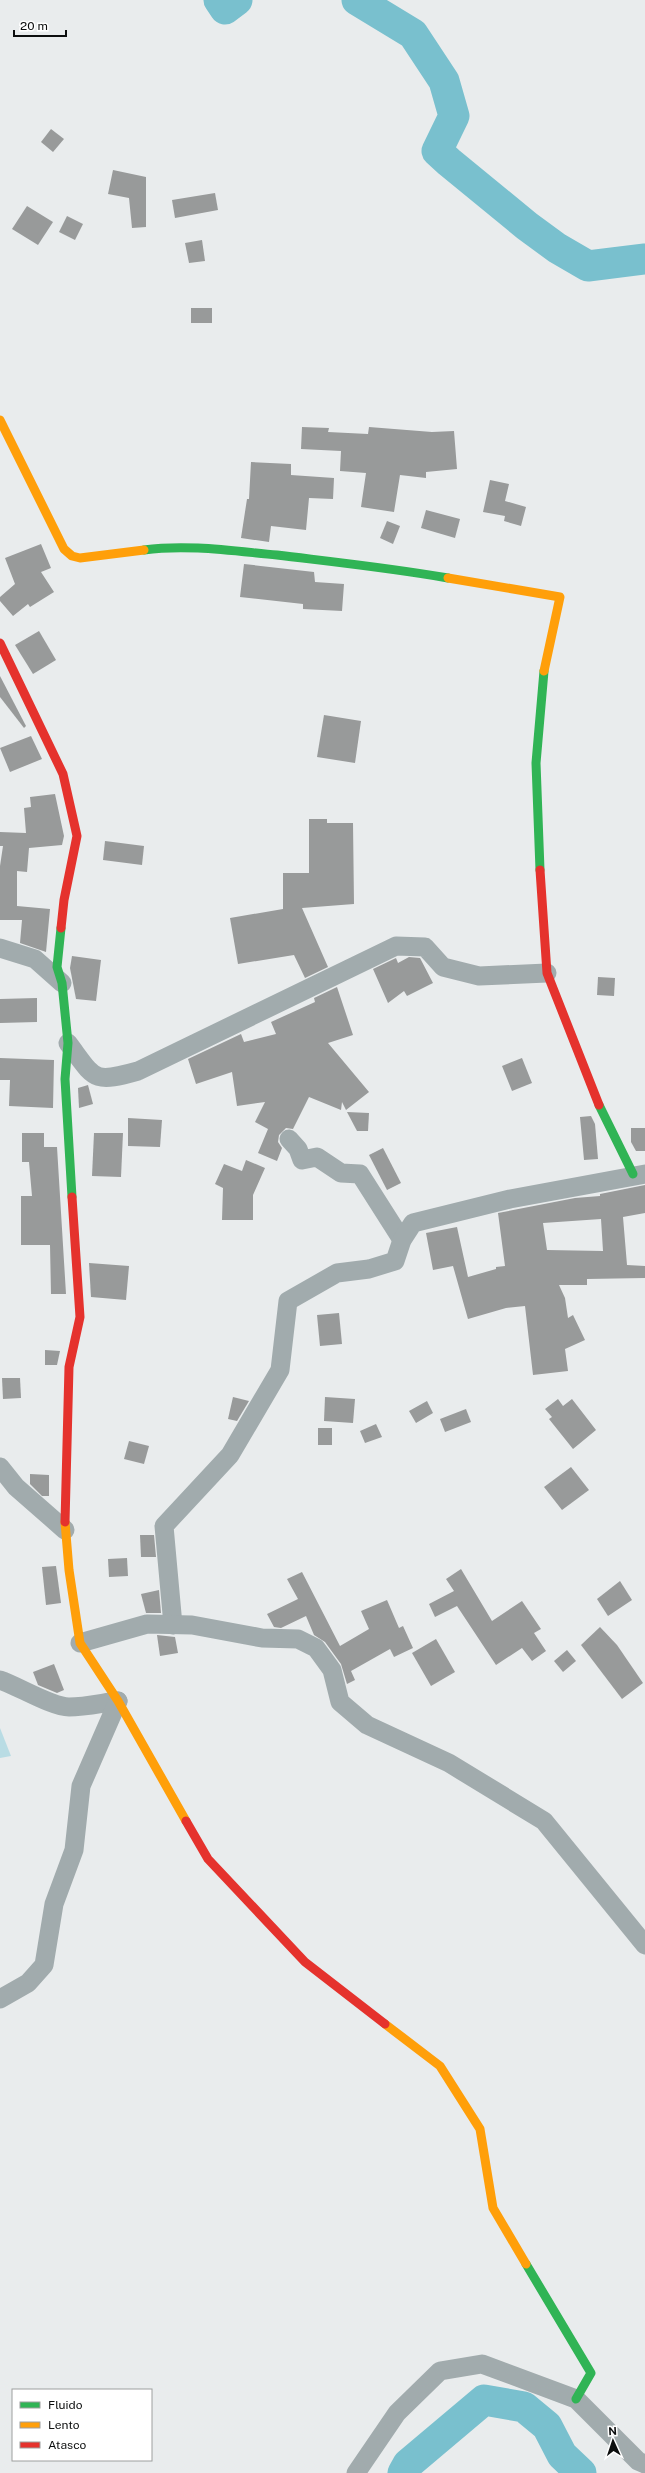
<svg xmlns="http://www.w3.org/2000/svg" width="645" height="2473" font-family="'Public Sans',sans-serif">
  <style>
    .green { fill: #b9dce4 }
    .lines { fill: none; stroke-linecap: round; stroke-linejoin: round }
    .river { stroke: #79c0ce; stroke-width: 31 }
    .building { fill: #989a9a; fill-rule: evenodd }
    .street { stroke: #a1abad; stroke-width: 19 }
    .fast { stroke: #30b455; stroke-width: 9 }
    .slow { stroke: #ff9f0a; stroke-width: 9 }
    .jam { stroke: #e5322d; stroke-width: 9 }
  </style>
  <rect width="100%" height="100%" fill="#e9eced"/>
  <path class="green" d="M 0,1728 L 11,1756 L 0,1758 Z"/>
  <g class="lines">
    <g class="river">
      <path d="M 219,0 L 225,9 L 237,0"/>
      <path d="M 357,0 L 413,34 L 444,81 L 454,116 L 437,151 L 449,162 L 527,226 L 557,248 L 588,266 L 645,259"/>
      <path d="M 403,2473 L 408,2464 L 484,2400 L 524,2407 L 547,2426 L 562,2455 L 581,2473"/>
    </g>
  </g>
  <g class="building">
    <path d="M 51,129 L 64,139 L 53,152 L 41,142 Z"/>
    <path d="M 113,170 L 146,177 L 146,227 L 132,228 L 129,198 L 108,194 Z"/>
    <path d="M 215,193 L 218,210 L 175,218 L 172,200 Z"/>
    <path d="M 27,206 L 53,222 L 38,245 L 12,229 Z"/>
    <path d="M 67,216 L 83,224 L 75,240 L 59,232 Z"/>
    <path d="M 202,240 L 205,261 L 189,263 L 185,243 Z"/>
    <rect x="191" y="308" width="21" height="15"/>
    <path d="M 302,427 L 329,428 L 328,432 L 368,434 L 369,427 L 432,432 L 454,431 L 457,469 L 426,472 L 426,478 L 400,475 L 394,512 L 361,507 L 366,473 L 340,471 L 341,451 L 301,449 Z"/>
    <path d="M 251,462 L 291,464 L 291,475 L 334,478 L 333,499 L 309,498 L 306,530 L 271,526 L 269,542 L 241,538 L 247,499 L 249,499 Z"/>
    <path d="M 490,480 L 509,484 L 505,501 L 526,507 L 521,526 L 504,521 L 505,516 L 483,512 Z"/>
    <path d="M 426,510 L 460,519 L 455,538 L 421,528 Z"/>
    <path d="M 387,521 L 400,526 L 393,544 L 380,538 Z"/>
    <path d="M 41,544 L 51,568 L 41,572 L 54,592 L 30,607 L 28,604 L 13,616 L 0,601 L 0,597 L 15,584 L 5,558 Z"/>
    <path d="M 244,564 L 314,572 L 315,582 L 344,584 L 342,611 L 303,609 L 303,604 L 240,597 Z"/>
    <path d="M 39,631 L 56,660 L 33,674 L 15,645 Z"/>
    <path d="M 0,676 L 26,726 L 24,728 L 0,697 Z"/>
    <path d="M 324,715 L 361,721 L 355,763 L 317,757 Z"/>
    <path d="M 31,736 L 42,759 L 10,772 L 0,748 Z"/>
    <path d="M 55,794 L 64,836 L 62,845 L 29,848 L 27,872 L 17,871 L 17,906 L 50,909 L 46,952 L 20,943 L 22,920 L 0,920 L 0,866 L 3,846 L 0,846 L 0,832 L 26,833 L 24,808 L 31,807 L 30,797 Z"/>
    <path d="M 309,819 L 327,819 L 327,823 L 353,823 L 354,904 L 302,908 L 328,967 L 305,978 L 294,955 L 238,964 L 230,918 L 283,909 L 283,873 L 309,873 Z"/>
    <path d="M 105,841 L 144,846 L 142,865 L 103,860 Z"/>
    <path d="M 72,956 L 101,960 L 96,1001 L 76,999 L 70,968 Z"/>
    <path d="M 409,957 L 420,958 L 433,983 L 407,996 L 404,991 L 388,1003 L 373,969 L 396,958 L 398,963 Z"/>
    <path d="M 598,977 L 615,978 L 614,996 L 597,995 Z"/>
    <path d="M 337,987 L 353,1035 L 328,1043 L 369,1092 L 346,1110 L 342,1102 L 341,1110 L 309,1097 L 293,1129 L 286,1128 L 279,1135 L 278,1142 L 282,1148 L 277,1161 L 258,1153 L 268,1129 L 255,1122 L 265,1102 L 237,1106 L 232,1072 L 196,1084 L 188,1059 L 241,1034 L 244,1042 L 276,1034 L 271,1022 L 315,1002 L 314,998 Z"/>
    <path d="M 37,998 L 37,1022 L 0,1023 L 0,999 Z"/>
    <path d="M 0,1058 L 54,1060 L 53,1108 L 9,1106 L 10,1080 L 0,1080 Z"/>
    <path d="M 522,1058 L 532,1083 L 512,1091 L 502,1066 Z"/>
    <path d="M 88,1085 L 93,1104 L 79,1108 L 78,1088 Z"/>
    <path d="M 347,1112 L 369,1113 L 368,1131 L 357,1131 Z"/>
    <path d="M 591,1116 L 595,1124 L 598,1159 L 584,1160 L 580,1117 Z"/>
    <path d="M 128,1118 L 162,1120 L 160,1147 L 128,1146 Z"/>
    <path d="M 631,1128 L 645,1128 L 645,1151 L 636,1151 L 631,1142 Z"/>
    <path d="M 22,1133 L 44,1133 L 44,1147 L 57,1147 L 66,1294 L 51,1294 L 50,1245 L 21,1245 L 21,1196 L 32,1196 L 29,1162 L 22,1162 Z"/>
    <path d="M 94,1133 L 123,1133 L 121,1177 L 92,1176 Z"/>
    <path d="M 383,1148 L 401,1183 L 387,1190 L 369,1155 Z"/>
    <path d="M 246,1160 L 265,1168 L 253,1195 L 253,1220 L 222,1220 L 223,1188 L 215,1184 L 224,1164 L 242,1171 Z"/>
    <path d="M 645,1185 L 645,1213 L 623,1217 L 627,1265 L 645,1266 L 645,1278 L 587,1279 L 587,1285 L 559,1285 L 565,1298 L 568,1318 L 573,1315 L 585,1340 L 565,1349 L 568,1371 L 533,1375 L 525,1306 L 506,1308 L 468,1319 L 453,1266 L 433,1270 L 426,1233 L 457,1227 L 468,1277 L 496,1269 L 496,1267 L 505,1266 L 498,1213 L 575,1198 L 600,1196 L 600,1194 ZM 601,1219 L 603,1251 L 547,1250 L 543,1223 Z"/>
    <path d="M 89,1263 L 129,1266 L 126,1300 L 91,1297 Z"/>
    <path d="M 339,1313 L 342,1344 L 320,1346 L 317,1315 Z"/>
    <path d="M 45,1350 L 60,1351 L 57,1365 L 45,1365 Z"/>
    <path d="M 2,1378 L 20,1378 L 21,1398 L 3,1399 Z"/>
    <path d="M 233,1397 L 249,1401 L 237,1421 L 228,1419 Z"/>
    <path d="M 325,1397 L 355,1399 L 353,1423 L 324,1421 Z"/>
    <path d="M 558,1399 L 563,1406 L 572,1399 L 596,1430 L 573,1449 L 549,1419 L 552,1417 L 545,1409 Z"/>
    <path d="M 427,1401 L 433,1413 L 416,1423 L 409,1411 Z"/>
    <path d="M 466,1409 L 471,1422 L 445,1432 L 440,1419 Z"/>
    <path d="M 376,1424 L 382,1437 L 365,1443 L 360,1431 Z"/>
    <rect x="318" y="1428" width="14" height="17"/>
    <path d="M 129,1441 L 149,1446 L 144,1464 L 124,1459 Z"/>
    <path d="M 571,1467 L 589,1490 L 562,1510 L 544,1487 Z"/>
    <path d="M 30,1474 L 49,1475 L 49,1496 L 42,1496 L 30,1484 Z"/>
    <path d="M 140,1535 L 154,1535 L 156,1557 L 141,1557 Z"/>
    <path d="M 127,1558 L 128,1576 L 109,1577 L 108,1559 Z"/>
    <path d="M 56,1566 L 61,1603 L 46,1605 L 42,1567 Z"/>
    <path d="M 461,1569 L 492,1621 L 522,1601 L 541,1629 L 534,1633 L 546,1651 L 532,1661 L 522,1648 L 496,1665 L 457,1606 L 435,1617 L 429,1604 L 454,1591 L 446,1579 Z"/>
    <path d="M 302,1572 L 340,1646 L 369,1629 L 361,1611 L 387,1600 L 399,1628 L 403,1626 L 413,1648 L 394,1657 L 390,1649 L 351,1671 L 355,1680 L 347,1684 L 341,1664 L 325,1642 L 314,1635 L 306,1616 L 281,1628 L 274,1627 L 267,1614 L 298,1599 L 287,1579 Z"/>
    <path d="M 620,1581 L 632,1600 L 608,1616 L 597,1599 Z"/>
    <path d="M 159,1590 L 161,1613 L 146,1613 L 141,1594 Z"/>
    <path d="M 600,1627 L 617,1645 L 643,1683 L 622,1699 L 581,1645 Z"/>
    <path d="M 157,1635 L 175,1637 L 178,1653 L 160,1656 Z"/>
    <path d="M 436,1639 L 455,1672 L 431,1686 L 412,1653 Z"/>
    <path d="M 567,1650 L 576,1661 L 563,1672 L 554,1661 Z"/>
    <path d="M 54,1664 L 64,1690 L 57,1693 L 38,1685 L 33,1672 Z"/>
  </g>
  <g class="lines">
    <g class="street">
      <path d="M 0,948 L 35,959 L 62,983"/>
      <path d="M 68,1043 C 95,1079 92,1084 138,1071 L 396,946 L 425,947 L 443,967 L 479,976 L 547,973"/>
      <path d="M 289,1139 L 298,1149 L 302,1160 L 317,1157 L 341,1173 L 360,1174 L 402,1240"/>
      <path d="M 0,1467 L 16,1487 L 65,1530"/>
      <path d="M 173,1625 L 164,1526 L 230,1455 L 280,1370 L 288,1301 L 337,1273 L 369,1269 L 395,1261 L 402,1240 L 413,1223 L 510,1199 L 645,1174"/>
      <path d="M 80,1643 L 147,1624 L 192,1625 L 262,1638 L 298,1639 L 316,1648 L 332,1670 L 340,1702 L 367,1725 L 449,1763 L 544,1821 L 645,1945"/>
      <path d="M 0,1680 C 18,1686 52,1707 69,1707 C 85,1707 102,1703 118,1701"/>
      <path d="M 0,1999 L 28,1983 L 44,1965 L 54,1904 L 74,1850 L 81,1786 L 118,1701"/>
      <path d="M 356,2473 L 397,2413 L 440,2371 L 482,2364 L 576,2399 L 638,2461 L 645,2464"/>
    </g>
    <g class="fast">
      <path d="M 144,550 C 187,544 233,551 277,555 C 334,562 391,568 448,578"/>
      <path d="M 540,870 L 536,763 L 544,671"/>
      <path d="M 61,928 L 57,967 L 62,983 L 68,1043 L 65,1079 L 72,1197"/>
      <path d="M 599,1105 L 633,1174"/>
      <path d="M 526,2264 L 591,2373 L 576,2399"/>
    </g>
    <g class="slow">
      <path d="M 0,420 L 64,549 L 72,556 L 80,558 L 144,550"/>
      <path d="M 448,578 L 560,597 L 544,671"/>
      <path d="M 65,1522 L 69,1570 L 80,1643 L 118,1701 L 186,1821"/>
      <path d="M 385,2024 L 440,2066 L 480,2129 L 493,2208 L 526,2264"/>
    </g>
    <g class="jam">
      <path d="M 0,643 L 63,774 L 77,836 L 64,900 L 61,928"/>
      <path d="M 540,870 L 547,973 L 599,1105"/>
      <path d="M 65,1522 L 69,1367 L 80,1317 L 72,1197"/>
      <path d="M 186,1821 L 208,1859 L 305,1962 L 385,2024"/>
    </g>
  </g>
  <rect x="12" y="2389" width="140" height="72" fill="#ffffff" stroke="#9e9f9f"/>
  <rect x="20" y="2402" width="20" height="6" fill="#30b455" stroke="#9e9f9f"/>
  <text x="48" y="2409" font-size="12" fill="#0c0e0e">Fluido</text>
  <rect x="20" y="2422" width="20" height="6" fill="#ff9f0a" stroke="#9e9f9f"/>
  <text x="48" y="2429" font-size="12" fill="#0c0e0e">Lento</text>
  <rect x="20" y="2442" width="20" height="6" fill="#e5322d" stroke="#9e9f9f"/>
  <text x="48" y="2449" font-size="12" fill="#0c0e0e">Atasco</text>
  <g transform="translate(613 2441) rotate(357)" stroke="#ffffff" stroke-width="3" paint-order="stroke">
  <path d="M0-3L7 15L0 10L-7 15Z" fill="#0c0e0e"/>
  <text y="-6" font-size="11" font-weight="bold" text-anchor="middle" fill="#0c0e0e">N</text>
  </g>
  <path d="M14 30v6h52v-6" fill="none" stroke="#0c0e0e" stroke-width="2"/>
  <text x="20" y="30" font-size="12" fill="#0c0e0e" stroke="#ffffff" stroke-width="3" paint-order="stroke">20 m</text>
</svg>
